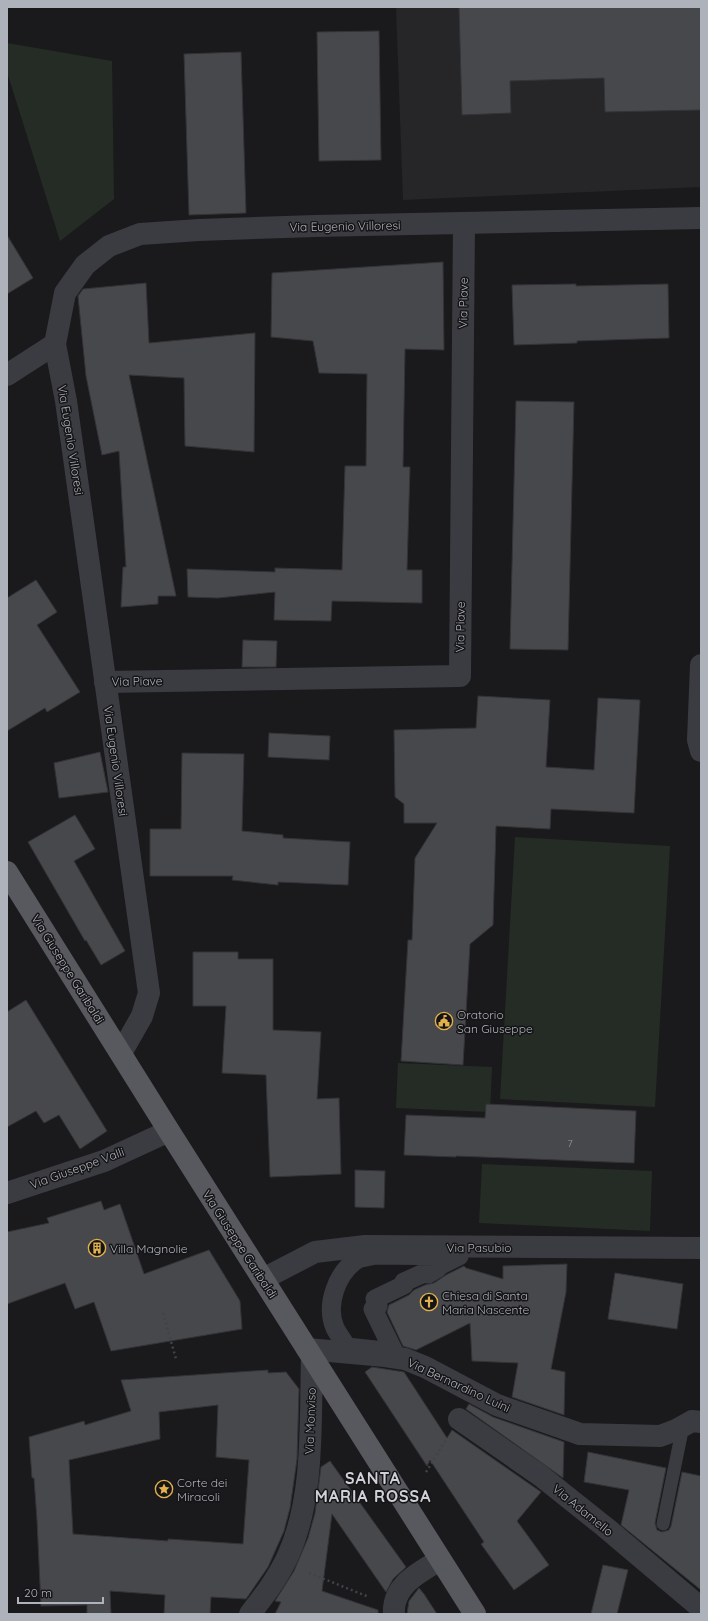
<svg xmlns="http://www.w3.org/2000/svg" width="708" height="1621" font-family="Quicksand,sans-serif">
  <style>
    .built { fill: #262629 }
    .green { fill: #242c25 }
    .building { fill: #47484c; stroke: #343438; fill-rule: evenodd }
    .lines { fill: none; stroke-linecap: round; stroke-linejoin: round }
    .path { stroke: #424348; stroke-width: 2.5; stroke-dasharray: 2 3; stroke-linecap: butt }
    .service { stroke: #3b3c41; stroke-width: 13 }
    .pedestrian { stroke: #3b3c41; stroke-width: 19 }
    .minor { stroke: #3b3c41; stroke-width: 22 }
    .primary { stroke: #58595f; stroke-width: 22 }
    .labels { text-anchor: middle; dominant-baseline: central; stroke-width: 3; stroke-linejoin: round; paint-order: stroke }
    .number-label { font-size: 10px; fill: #94989e }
    .street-label { font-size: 12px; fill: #aeb2ba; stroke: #151517 }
    .poi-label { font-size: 12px; fill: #aeb2ba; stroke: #151517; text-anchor: start }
    .district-label { font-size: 16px; font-weight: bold; letter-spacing: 1px; fill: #ced1d7; stroke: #151517 }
  </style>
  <rect width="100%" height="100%" fill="#1a1a1c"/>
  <path class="built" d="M 396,7 L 701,7 L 701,187 L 403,200 Z"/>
  <g class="green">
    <path d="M 7,43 L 112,61 L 114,199 L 60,241 L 7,72 Z"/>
    <path d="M 515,837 L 670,846 L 655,1107 L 500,1099 Z"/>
    <path d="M 398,1063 L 492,1067 L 490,1112 L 396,1108 Z"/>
    <path d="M 482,1164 L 652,1171 L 650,1231 L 479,1223 Z"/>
  </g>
  <g class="building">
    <path d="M 459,7 L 701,7 L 701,110 L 605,112 L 604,78 L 510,81 L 511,113 L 462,115 Z"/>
    <path d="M 379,31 L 381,160 L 319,161 L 317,32 Z"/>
    <path d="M 241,52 L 246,213 L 189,215 L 184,54 Z"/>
    <path d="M 7,235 L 33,278 L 7,294 Z"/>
    <path d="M 443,262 L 444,350 L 405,349 L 403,467 L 410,467 L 407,570 L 422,570 L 422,603 L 332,601 L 331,621 L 274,620 L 275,592 L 218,598 L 188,597 L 187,569 L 275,572 L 275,568 L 342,570 L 345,466 L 366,466 L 367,374 L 319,373 L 313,341 L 271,337 L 272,273 Z"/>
    <path d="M 146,283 L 149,343 L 255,333 L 254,452 L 185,446 L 184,378 L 129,375 L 176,596 L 158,596 L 158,604 L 121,607 L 123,567 L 126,567 L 119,451 L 102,455 L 86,376 L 78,296 L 83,289 Z"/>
    <path d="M 576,284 L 576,286 L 668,284 L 669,338 L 577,341 L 577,343 L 514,345 L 512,285 Z"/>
    <path d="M 516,401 L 574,402 L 568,650 L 510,649 Z"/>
    <path d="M 36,580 L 57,612 L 37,625 L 80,692 L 47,712 L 45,708 L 7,731 L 7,598 Z"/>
    <path d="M 243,640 L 277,641 L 276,667 L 242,667 Z"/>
    <path d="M 478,696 L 550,700 L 546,767 L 594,770 L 598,698 L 640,700 L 634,813 L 551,809 L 550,829 L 496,826 L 493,925 L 470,944 L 463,1065 L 401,1061 L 408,940 L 412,940 L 415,858 L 437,823 L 404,823 L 404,804 L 395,797 L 394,730 L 476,728 Z"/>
    <path d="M 269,733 L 330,736 L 329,760 L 268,757 Z"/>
    <path d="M 100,752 L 108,792 L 59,798 L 54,763 Z"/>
    <path d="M 182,753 L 244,754 L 242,831 L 283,835 L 283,838 L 350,842 L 348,885 L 278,882 L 278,885 L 232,880 L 233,876 L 150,876 L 150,829 L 181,829 Z"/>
    <path d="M 75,815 L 95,849 L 74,861 L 125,951 L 101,965 L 86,940 L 85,941 L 28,842 Z"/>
    <path d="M 193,952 L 238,952 L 238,959 L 273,959 L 273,1030 L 321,1032 L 317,1099 L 339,1098 L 341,1174 L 270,1177 L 266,1075 L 222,1073 L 226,1006 L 193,1006 Z"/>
    <path d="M 26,1000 L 107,1131 L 80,1149 L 59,1115 L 44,1123 L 36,1111 L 7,1127 L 7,1012 Z"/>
    <path d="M 486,1104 L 636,1111 L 634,1163 L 456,1156 L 456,1157 L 404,1155 L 406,1115 L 485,1118 Z"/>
    <path d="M 355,1170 L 385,1171 L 384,1208 L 355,1207 Z"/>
    <path d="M 101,1201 L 104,1210 L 120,1204 L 144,1274 L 209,1250 L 240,1301 L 242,1329 L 111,1351 L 94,1302 L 75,1309 L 65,1283 L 7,1304 L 7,1232 L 49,1223 L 47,1218 Z"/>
    <path d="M 567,1264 L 566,1292 L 551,1369 L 565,1372 L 564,1415 L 512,1397 L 518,1363 L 472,1361 L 470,1323 L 416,1350 L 403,1346 L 387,1312 L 389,1305 L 409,1295 L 414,1290 L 425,1285 L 434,1283 L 446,1275 L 464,1266 L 466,1268 L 503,1279 L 503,1266 Z"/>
    <path d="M 615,1273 L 683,1284 L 677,1329 L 608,1319 Z"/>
    <path d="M 372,1367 L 404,1372 L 447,1438 L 452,1430 L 541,1492 L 517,1521 L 549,1565 L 514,1590 L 481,1544 L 484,1542 L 430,1460 L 427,1466 L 365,1372 Z"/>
    <path d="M 268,1370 L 268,1373 L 286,1372 L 299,1389 L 297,1459 L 290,1508 L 284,1531 L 268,1567 L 246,1599 L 211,1597 L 210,1614 L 164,1614 L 165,1595 L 110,1591 L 111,1614 L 87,1614 L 87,1605 L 41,1606 L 37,1520 L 34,1478 L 32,1478 L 29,1437 L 84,1421 L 85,1425 L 131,1411 L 121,1380 ZM 218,1405 L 216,1457 L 249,1460 L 243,1544 L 168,1539 L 168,1541 L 73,1534 L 69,1460 L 160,1439 L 159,1412 Z"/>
    <path d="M 469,1404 L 493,1417 L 564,1442 L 563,1478 L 466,1409 Z"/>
    <path d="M 588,1452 L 666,1468 L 655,1523 L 657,1530 L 662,1532 L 669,1530 L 671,1526 L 682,1472 L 701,1476 L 701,1590 L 621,1525 L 629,1490 L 584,1482 Z"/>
    <path d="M 330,1461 L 406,1567 L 393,1579 L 386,1592 L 332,1514 L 322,1591 L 378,1610 L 378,1614 L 275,1614 L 281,1602 L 275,1601 L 294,1571 L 308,1538 L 315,1513 L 321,1467 Z"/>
    <path d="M 603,1565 L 628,1570 L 617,1614 L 591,1614 Z"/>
    <path d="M 419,1588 L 424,1594 L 437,1614 L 407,1614 L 409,1601 Z"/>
  </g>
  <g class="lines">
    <g class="path">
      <path d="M 163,1313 L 176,1359"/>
      <path d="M 426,1472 L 446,1440"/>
      <path d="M 309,1573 L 369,1597"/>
    </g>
    <path class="service" d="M 663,1524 L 683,1426"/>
    <path class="pedestrian" d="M 376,1255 L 459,1256 L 439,1266 L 438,1268 L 428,1274 L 424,1273 L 404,1282 L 404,1285 L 375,1299 L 378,1306 L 373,1309 L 394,1352 L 347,1347 C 343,1341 338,1334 335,1328 C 325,1305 337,1272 358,1259 C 363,1257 371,1256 376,1255 Z"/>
    <g class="minor">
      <path d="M 7,375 L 55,344"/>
      <path d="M 701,665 L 698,740 L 701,751"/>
      <path d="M 105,682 L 460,676 L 464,223"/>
      <path d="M 121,1053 L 142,1016 L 149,993 L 66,401 L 55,344 L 65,293 L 85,265 L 109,246 L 140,234 L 199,230 L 315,226 L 701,218"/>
      <path d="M 7,1193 L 104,1161 L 169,1131"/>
      <path d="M 263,1279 L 315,1252 L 365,1246 L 701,1248"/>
      <path d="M 307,1349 L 385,1356 L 405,1359 L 425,1367 L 497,1405 L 580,1434 L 660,1436 L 676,1430 L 692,1421 L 701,1422"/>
      <path d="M 459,1419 L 541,1476 L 605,1527 L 701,1608"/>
      <path d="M 250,1614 C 264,1596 277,1579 287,1558 C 315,1498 310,1423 312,1357"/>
      <path d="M 394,1614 C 392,1586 419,1572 440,1560"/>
    </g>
    <path class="primary" d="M 7,872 L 169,1131 L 475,1614"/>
  </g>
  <defs>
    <symbol id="civic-ring" viewBox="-11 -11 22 22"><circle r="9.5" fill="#151517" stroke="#e2b14c" stroke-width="1.5"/><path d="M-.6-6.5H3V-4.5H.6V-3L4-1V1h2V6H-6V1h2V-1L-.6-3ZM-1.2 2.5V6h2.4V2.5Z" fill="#e2b14c"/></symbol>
    <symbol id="building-ring" viewBox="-11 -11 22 22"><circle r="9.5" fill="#151517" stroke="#e2b14c" stroke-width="1.5"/><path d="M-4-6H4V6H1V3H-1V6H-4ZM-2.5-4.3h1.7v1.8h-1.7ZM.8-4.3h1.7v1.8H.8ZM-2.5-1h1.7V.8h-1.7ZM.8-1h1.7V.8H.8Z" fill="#e2b14c"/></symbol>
    <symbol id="church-ring" viewBox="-11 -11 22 22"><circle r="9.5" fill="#151517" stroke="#e2b14c" stroke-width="1.5"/><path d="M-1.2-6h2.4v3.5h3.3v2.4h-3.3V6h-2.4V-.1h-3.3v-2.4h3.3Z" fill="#e2b14c"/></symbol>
    <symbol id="sight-ring" viewBox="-11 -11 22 22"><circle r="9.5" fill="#151517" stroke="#e2b14c" stroke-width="1.5"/><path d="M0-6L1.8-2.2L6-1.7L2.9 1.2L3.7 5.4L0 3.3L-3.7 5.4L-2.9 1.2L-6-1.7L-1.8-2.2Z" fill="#e2b14c"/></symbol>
  </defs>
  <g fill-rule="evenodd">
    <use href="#civic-ring" x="434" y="1011" width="20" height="20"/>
    <use href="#building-ring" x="87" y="1238" width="20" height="20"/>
    <use href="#church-ring" x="419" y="1292" width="20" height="20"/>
    <use href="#sight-ring" x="154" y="1479" width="20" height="20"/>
  </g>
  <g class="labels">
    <g class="number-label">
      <text x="570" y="1143">7</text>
    </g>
    <g class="street-label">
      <text transform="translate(345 226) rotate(-1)">Via Eugenio Villoresi</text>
      <text transform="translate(463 303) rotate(-89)">Via Piave</text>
      <text transform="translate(71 440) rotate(81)">Via Eugenio Villoresi</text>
      <text transform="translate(460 627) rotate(-89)">Via Piave</text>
      <text transform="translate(137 681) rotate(-1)">Via Piave</text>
      <text transform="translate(116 761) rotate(82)">Via Eugenio Villoresi</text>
      <text transform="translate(68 969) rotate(58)">Via Giuseppe Garibaldi</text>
      <text transform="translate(77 1168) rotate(-20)">Via Giuseppe Valli</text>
      <text transform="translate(240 1244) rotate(57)">Via Giuseppe Garibaldi</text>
      <text x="479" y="1247">Via Pasubio</text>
      <text transform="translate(459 1385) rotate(25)">Via Bernardino Luini</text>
      <text transform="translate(310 1421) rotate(-88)">Via Monviso</text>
      <text transform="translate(583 1510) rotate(39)">Via Adamello</text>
    </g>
    <g class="poi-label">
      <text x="457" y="1014">Oratorio<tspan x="457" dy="14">San Giuseppe</tspan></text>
      <text x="110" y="1248">Villa Magnolie</text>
      <text x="442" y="1295">Chiesa di Santa<tspan x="442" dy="14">Maria Nascente</tspan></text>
      <text x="177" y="1482">Corte dei<tspan x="177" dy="14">Miracoli</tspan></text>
    </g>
    <g class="district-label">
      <text x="373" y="1478">SANTA<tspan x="373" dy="18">MARIA ROSSA</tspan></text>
    </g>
  </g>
  <rect width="708" height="1621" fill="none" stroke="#aeb2ba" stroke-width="16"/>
  <path d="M18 1597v6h85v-6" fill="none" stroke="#aeb2ba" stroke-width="2"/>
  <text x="24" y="1597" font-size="12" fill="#aeb2ba" stroke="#151517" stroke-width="3" paint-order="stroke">20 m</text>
</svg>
